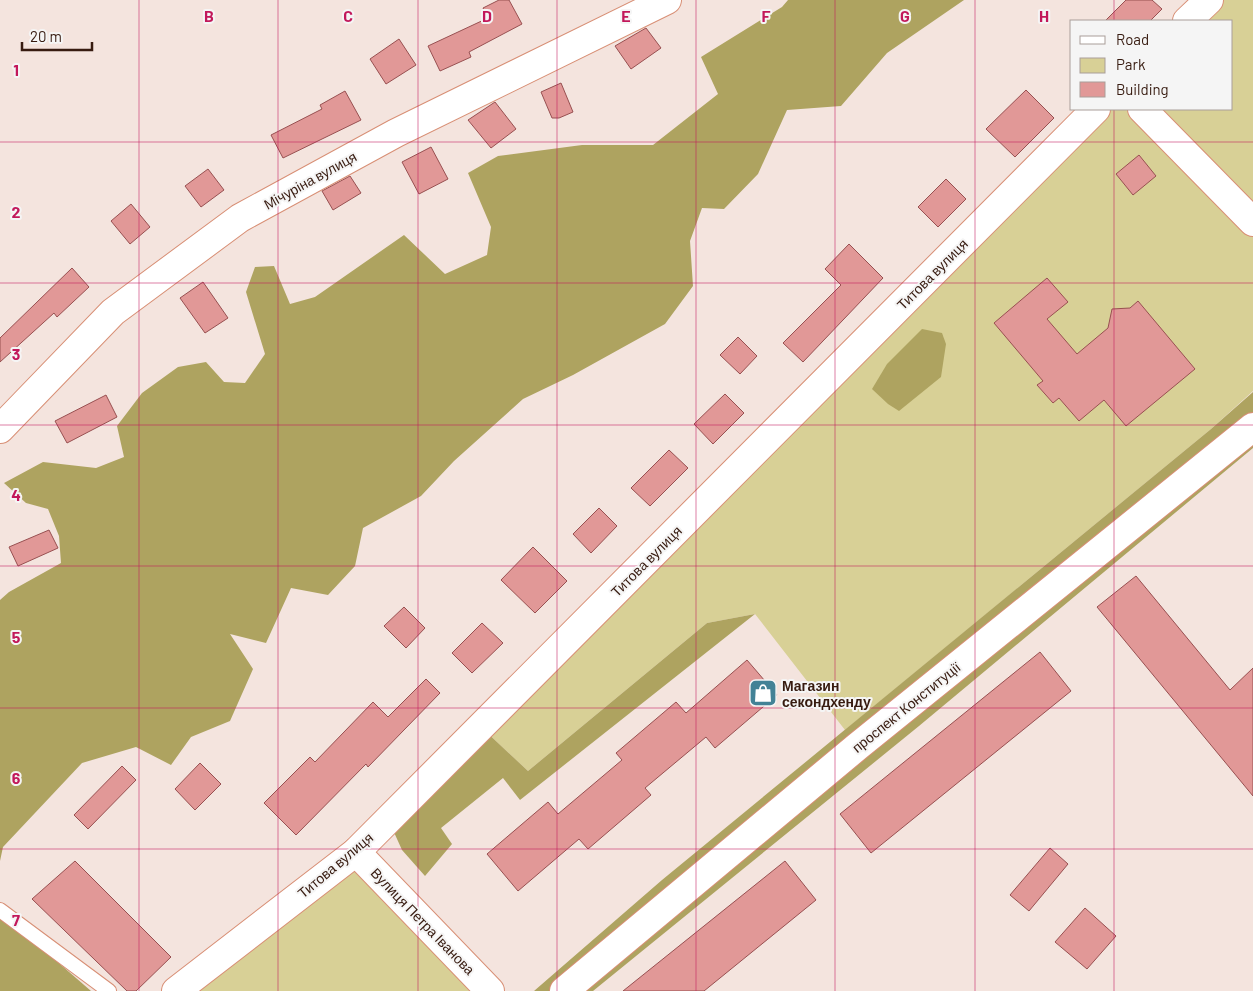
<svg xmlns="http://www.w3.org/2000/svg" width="1253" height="991" font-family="Barlow,sans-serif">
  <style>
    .green { fill: #d8d096 }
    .forest { fill: #aea360 }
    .building { fill: #e19897; stroke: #985051 }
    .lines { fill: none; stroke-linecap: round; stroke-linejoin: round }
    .lane-casing { stroke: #d88f75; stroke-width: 16 }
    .street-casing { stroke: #d88f75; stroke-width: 30 }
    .primary-casing { stroke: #d88f75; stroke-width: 30 }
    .lane { stroke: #fff; stroke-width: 14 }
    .street { stroke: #fff; stroke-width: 28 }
    .primary { stroke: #fff; stroke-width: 28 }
    .grid { fill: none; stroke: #c2185b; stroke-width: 1; stroke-opacity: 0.55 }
    .labels { text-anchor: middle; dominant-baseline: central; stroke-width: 4; stroke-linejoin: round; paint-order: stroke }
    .street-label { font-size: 14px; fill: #371b10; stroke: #f5f5f5 }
    .poi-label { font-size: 14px; font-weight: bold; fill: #371b10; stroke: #f5f5f5; text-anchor: start }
    .grid-label { font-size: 16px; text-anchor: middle; font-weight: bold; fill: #c2185b; stroke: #f5f5f5; stroke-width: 4; stroke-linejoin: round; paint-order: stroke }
  </style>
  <rect width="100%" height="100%" fill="#f4e4de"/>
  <g class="green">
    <path d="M 1209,0 L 1253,0 L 1253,391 L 1211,429 L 845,730 L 755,614 L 707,623 L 528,771 L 480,726 L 1096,109 L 1232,109 L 1232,21 L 1187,21 Z"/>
    <path d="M 356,869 L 479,991 L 177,991 Z"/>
  </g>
  <g class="forest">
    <path d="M 788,0 L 964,0 L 887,53 L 841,106 L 787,110 L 758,174 L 724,209 L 702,208 L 690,241 L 693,286 L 665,324 L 573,375 L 523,399 L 454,461 L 421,496 L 363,528 L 355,566 L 328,595 L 291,588 L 266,643 L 230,634 L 253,669 L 230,721 L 191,737 L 171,765 L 136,747 L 82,763 L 3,847 L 0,861 L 0,600 L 9,592 L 61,563 L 59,536 L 48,509 L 26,503 L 4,483 L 43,462 L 96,468 L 124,457 L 117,426 L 142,393 L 178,367 L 206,362 L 224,382 L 245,383 L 265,354 L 246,292 L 255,267 L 274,266 L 290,304 L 315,297 L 404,235 L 445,274 L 487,255 L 491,227 L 468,173 L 498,156 L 582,145 L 653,145 L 718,94 L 701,57 L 782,7 Z"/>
    <path d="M 922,329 L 942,333 L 946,344 L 941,377 L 899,411 L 888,404 L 872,389 L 887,364 Z"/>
    <path d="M 1253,392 L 1253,448 L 919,726 L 593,991 L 534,991 L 662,880 L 1211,429 Z"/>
    <path d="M 755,614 L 520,800 L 503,778 L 441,828 L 452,844 L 425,876 L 402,850 L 388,819 L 480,726 L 528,771 L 707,623 Z"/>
    <path d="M 0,912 L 91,991 L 0,991 Z"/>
  </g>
  <g class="building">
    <path d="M 499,0 L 509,0 L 522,24 L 469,52 L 471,57 L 440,71 L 428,46 L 488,18 L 483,8 Z"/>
    <path d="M 1126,0 L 1152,0 L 1162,9 L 1150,21 L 1105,21 Z"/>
    <path d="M 646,28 L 661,48 L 631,69 L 615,46 Z"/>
    <path d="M 399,39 L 416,65 L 386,84 L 370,59 Z"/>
    <path d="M 561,83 L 573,112 L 559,118 L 552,118 L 541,92 Z"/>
    <path d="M 1026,90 L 1054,118 L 1015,157 L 986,129 Z"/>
    <path d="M 345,91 L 361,120 L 283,158 L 271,135 L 322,109 L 320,105 Z"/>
    <path d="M 495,102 L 516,129 L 491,148 L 468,120 Z"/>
    <path d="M 431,147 L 448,179 L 419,194 L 402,162 Z"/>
    <path d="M 1139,155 L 1156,176 L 1133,195 L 1116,174 Z"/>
    <path d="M 208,169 L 224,190 L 201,207 L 185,186 Z"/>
    <path d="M 350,176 L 361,193 L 333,210 L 322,191 Z"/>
    <path d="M 946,179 L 966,199 L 938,227 L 918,207 Z"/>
    <path d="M 131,204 L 150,227 L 130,244 L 111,221 Z"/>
    <path d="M 849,244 L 883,278 L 803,362 L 783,343 L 841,285 L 825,269 Z"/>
    <path d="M 72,268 L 89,287 L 57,317 L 54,313 L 0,362 L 0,338 Z"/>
    <path d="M 1047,278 L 1068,302 L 1047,319 L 1077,354 L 1108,328 L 1112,309 L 1130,308 L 1138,301 L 1195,369 L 1126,426 L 1104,400 L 1079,421 L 1059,398 L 1053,403 L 1037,385 L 1043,381 L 994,323 Z"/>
    <path d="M 203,282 L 228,318 L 205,333 L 180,298 Z"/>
    <path d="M 738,337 L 757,356 L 740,374 L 720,355 Z"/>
    <path d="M 725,394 L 744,413 L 713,444 L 694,424 Z"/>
    <path d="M 106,395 L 117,417 L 67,443 L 55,421 Z"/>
    <path d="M 669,450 L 688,468 L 650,506 L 631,488 Z"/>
    <path d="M 599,508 L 617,526 L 591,553 L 573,534 Z"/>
    <path d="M 49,530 L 58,548 L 18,566 L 9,547 Z"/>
    <path d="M 533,547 L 567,581 L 535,613 L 501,580 Z"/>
    <path d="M 1136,576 L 1230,690 L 1253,668 L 1253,796 L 1097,607 Z"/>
    <path d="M 404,607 L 425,628 L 406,648 L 384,626 Z"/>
    <path d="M 482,623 L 503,643 L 472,673 L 452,653 Z"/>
    <path d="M 1040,652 L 1071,691 L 871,853 L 840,814 Z"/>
    <path d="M 747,660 L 777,695 L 715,748 L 706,737 L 645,788 L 651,795 L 588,849 L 579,839 L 518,891 L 487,854 L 548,802 L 558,814 L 622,760 L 616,753 L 676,702 L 686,713 Z"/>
    <path d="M 426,679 L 440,693 L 368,767 L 366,764 L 296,835 L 264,803 L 310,757 L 315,762 L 373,702 L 388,717 Z"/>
    <path d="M 200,763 L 221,784 L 195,810 L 175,789 Z"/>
    <path d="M 122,766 L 136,780 L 88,829 L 74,815 Z"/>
    <path d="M 1050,848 L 1068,864 L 1029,911 L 1010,895 Z"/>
    <path d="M 75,861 L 171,957 L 136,991 L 127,991 L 32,899 Z"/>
    <path d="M 785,861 L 816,900 L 704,991 L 623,991 Z"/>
    <path d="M 1085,908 L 1116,936 L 1087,969 L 1055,942 Z"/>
  </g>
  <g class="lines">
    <defs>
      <path id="lane" d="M 0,910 L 109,991"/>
      <g id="street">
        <path d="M 1187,21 L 1209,0"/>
        <path d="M 1142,109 L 1253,222"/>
        <path d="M 0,429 L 113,312 L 240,218 L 396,133 L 667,0"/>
        <path d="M 356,852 L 490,991"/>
        <path d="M 176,991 L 356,852 L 1096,109"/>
      </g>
      <path id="primary" d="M 564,991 L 858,746 L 1253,427"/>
    </defs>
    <use href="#lane" class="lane-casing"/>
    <use href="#street" class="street-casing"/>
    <use href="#primary" class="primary-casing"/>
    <use href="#lane" class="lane"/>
    <use href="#street" class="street"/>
    <use href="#primary" class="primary"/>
  </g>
  <path class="grid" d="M 139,0 L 139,991M 278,0 L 278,991M 418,0 L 418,991M 557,0 L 557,991M 696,0 L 696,991M 835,0 L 835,991M 975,0 L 975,991M 1114,0 L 1114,21M 1114,109 L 1114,991M 0,142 L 1253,142M 0,283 L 1253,283M 0,425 L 1253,425M 0,566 L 1253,566M 0,708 L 1253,708M 0,849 L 1253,849"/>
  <defs>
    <symbol id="shop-square" viewBox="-11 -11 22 22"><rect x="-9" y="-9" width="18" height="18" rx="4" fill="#428296" stroke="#f5f5f5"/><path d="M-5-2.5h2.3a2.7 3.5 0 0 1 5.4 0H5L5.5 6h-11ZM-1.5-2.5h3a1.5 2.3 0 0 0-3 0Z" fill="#fff"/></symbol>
  </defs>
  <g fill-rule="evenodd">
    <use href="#shop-square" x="747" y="677" width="32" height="32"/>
  </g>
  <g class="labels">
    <g class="street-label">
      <text transform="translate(310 180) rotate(-29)">Мічуріна вулиця</text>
      <text transform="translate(932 274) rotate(-45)">Титова вулиця</text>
      <text transform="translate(646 561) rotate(-45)">Титова вулиця</text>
      <text transform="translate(906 707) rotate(-39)">проспект Конституції</text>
      <text transform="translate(335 865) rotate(-40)">Титова вулиця</text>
      <text transform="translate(423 921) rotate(46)">Вулиця Петра Іванова</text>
    </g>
    <g class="poi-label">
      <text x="782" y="685">Магазин<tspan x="782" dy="16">секондхенду</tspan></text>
    </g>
  </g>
  <g class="grid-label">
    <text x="209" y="22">B</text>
    <text x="348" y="22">C</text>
    <text x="487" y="22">D</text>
    <text x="626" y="22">E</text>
    <text x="766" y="22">F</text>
    <text x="905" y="22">G</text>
    <text x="1044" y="22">H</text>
    <text x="16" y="76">1</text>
    <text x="16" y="218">2</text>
    <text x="16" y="360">3</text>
    <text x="16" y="501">4</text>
    <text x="16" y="643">5</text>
    <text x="16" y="784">6</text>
    <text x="16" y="926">7</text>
  </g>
  <rect x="1070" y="20" width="162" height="90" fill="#f5f5f5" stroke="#a99e99"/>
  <rect x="1080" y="36" width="25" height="8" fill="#ffffff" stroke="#a99e99"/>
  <text x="1116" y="45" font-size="15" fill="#371b10">Road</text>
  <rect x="1080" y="58" width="25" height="15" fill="#d8d096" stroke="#a99e99"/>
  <text x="1116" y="70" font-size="15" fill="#371b10">Park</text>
  <rect x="1080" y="82" width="25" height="15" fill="#e19897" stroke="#a99e99"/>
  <text x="1116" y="95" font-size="15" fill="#371b10">Building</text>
  <path d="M22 42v8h70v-8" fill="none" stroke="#371b10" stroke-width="2.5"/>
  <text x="30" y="42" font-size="15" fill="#371b10" stroke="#f5f5f5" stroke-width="4" paint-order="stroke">20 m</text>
</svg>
